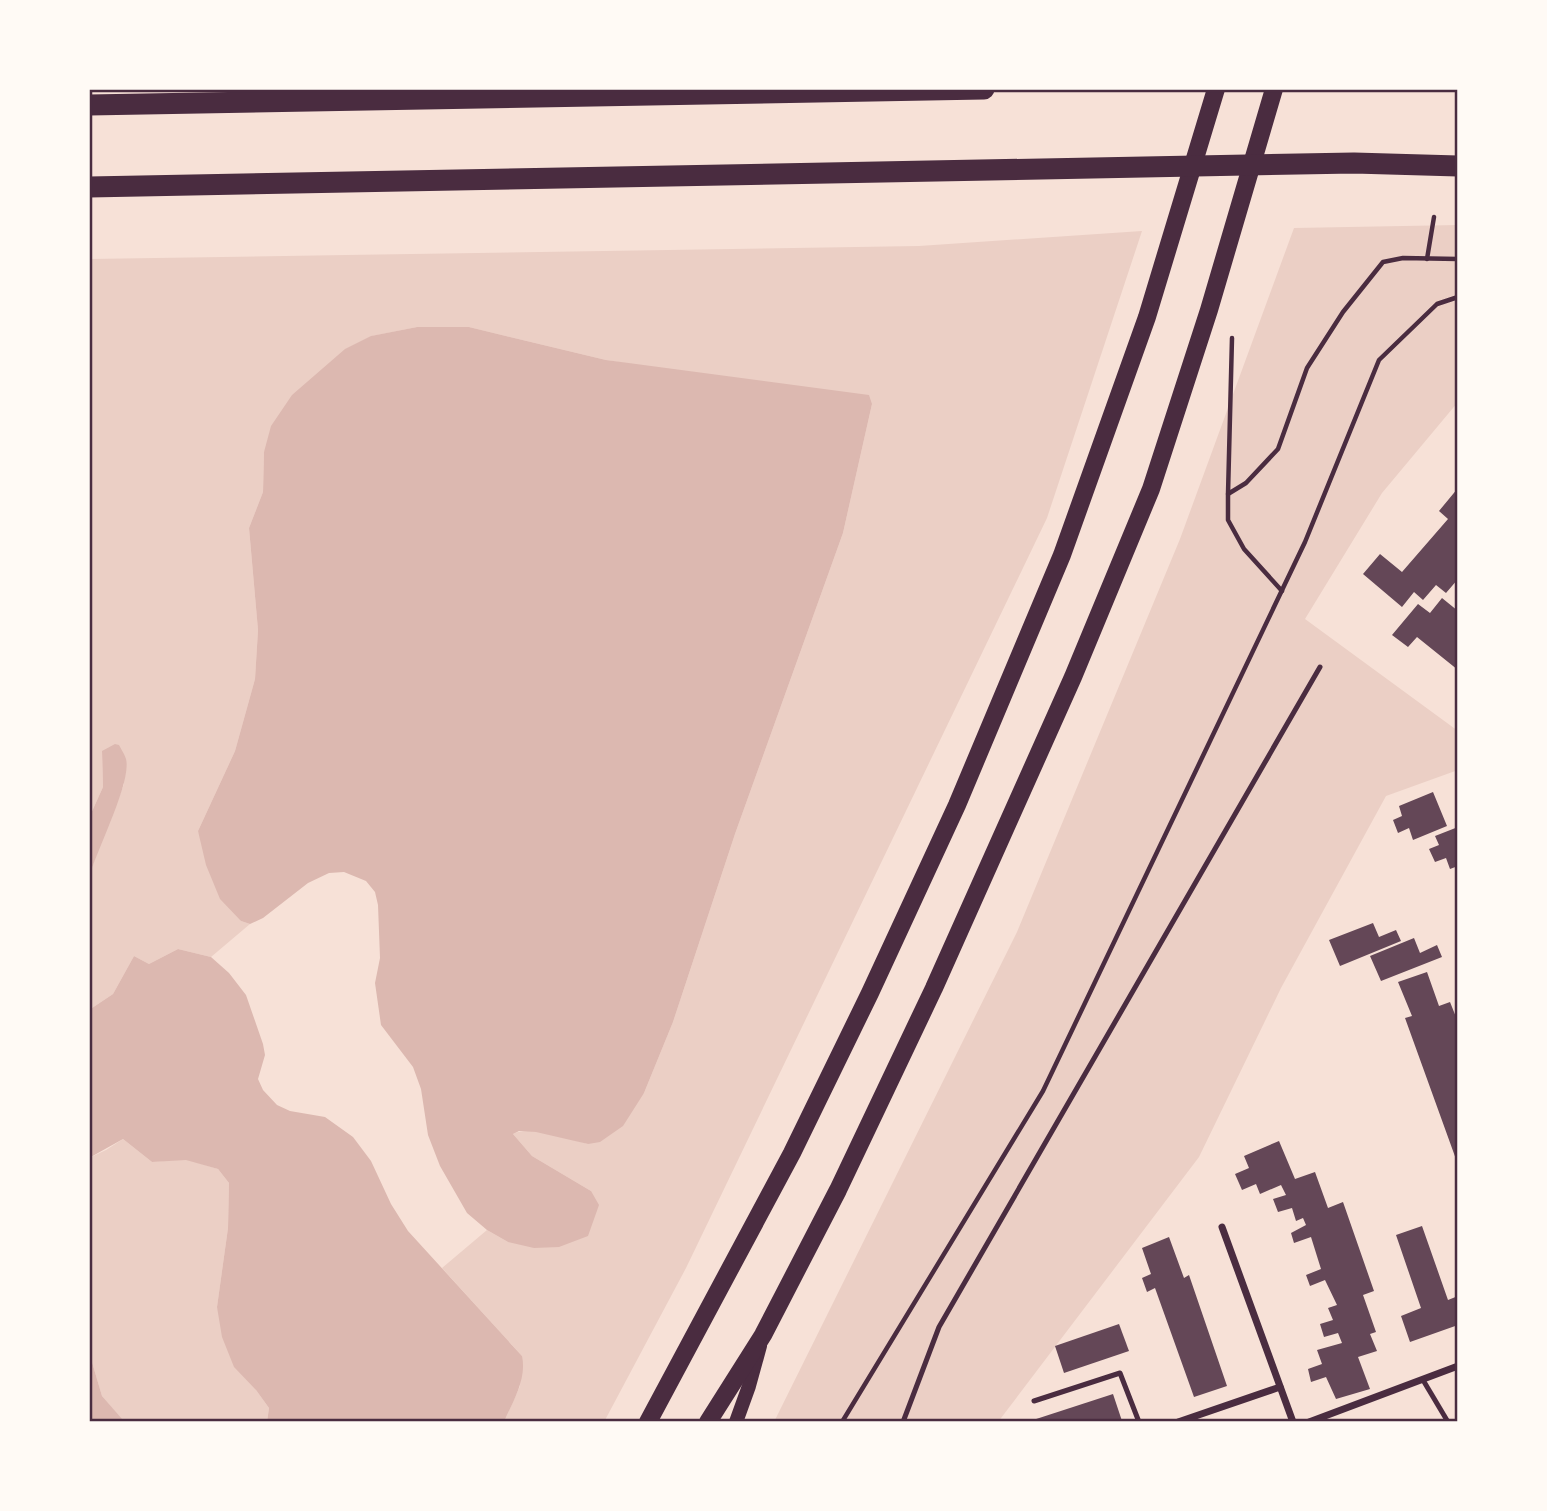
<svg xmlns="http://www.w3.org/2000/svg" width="1547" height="1511" font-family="Mulish,sans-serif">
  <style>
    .green { fill: #ebcfc5 }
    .water { fill: #dcb8b0 }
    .building { fill: #644757 }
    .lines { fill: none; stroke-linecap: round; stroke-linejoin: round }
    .path { stroke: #4a2c40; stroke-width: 4.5 }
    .service { stroke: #4a2c40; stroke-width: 5 }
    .minor { stroke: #4a2c40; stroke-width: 7 }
    .secondary { stroke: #4a2c40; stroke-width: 14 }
    .primary { stroke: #4a2c40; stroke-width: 18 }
    .motorway { stroke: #4a2c40; stroke-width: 21 }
    .neatline { fill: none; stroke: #4a2c40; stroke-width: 2.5 }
  </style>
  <rect width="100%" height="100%" fill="#f7e1d7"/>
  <g class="green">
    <path d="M 1458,225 L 1458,402 L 1382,493 L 1305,619 L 1458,731 L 1458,770 L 1386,796 L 1281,988 L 1199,1157 L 998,1422 L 774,1422 L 1017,932 L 1180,539 L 1294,228 Z"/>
    <path d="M 1142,231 L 1047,518 L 686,1268 L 604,1422 L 504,1422 L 520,1386 L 522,1356 L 442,1268 L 487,1230 L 508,1242 L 591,1191 L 532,1156 L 513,1134 C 530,1125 569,1139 588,1144 L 644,1093 L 673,1022 L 735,834 L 843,533 L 872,404 L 606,360 L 469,327 L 417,327 L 372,336 L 264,452 L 263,492 L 249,528 L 258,630 L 255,679 L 235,751 L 198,831 L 241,921 L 250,924 L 211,957 L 178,949 L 149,964 L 134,956 L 113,994 L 89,1010 L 89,878 L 93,864 L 124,784 L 102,752 L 103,787 L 89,818 L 89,259 L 919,246 Z"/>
    <path d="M 123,1139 L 152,1162 L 186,1159 L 218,1169 L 229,1183 L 228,1228 L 217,1307 L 256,1390 L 269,1408 L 267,1422 L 127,1422 L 122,1420 L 102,1396 L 89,1352 L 89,1158 L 106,1150 Z"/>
  </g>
  <g class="water">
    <path d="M 417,327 L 469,327 L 606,360 L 869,395 L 872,404 L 843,533 L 735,834 L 673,1022 L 644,1093 L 623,1126 L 600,1142 L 588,1144 L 536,1132 L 519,1131 L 513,1134 L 532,1156 L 591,1191 L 599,1205 L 588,1236 L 559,1247 L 534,1248 L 508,1242 L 487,1230 L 467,1213 L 440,1166 L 428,1135 L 421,1089 L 413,1067 L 381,1025 L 375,983 L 380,958 L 378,905 L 375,892 L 366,881 L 344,872 L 329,873 L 308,883 L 263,918 L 250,924 L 241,921 L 220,899 L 206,865 L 198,831 L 235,751 L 255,679 L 258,630 L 249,528 L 263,492 L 264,452 L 271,426 L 292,395 L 345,349 L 371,336 Z"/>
    <path d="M 115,744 L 119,745 C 121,749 125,755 126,759 C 132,782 96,851 89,878 L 89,818 L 103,787 L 102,751 Z"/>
    <path d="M 178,949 L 211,957 L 229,973 L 246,995 L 263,1044 L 265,1055 L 258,1079 L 263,1090 L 277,1105 L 290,1111 L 325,1117 L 353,1137 L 371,1161 L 391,1204 L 408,1231 L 522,1356 C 527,1379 513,1401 504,1422 L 267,1422 L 269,1408 L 256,1390 L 234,1367 L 222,1337 L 217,1307 L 228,1228 L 229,1183 L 218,1169 L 186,1160 L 152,1162 L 123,1139 L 89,1158 L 89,1010 L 113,994 L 134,956 L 149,964 Z"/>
    <path d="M 89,1352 L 102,1396 L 122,1419 L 127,1422 L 89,1422 Z"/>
  </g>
  <g class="building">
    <path d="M 1458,488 L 1458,579 L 1446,593 L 1436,585 L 1423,600 L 1414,592 L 1402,607 L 1363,574 L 1380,554 L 1402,572 L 1448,519 L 1439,511 Z"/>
    <path d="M 1442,598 L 1458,611 L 1458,670 L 1417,637 L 1408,647 L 1392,635 L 1418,604 L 1430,613 Z"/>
    <path d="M 1433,792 L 1447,826 L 1413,840 L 1409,828 L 1398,833 L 1393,820 L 1402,816 L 1399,806 Z"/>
    <path d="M 1458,827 L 1458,866 L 1450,869 L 1446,858 L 1435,862 L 1429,849 L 1439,845 L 1435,836 Z"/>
    <path d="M 1373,923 L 1379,937 L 1396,930 L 1401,941 L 1340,966 L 1329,940 Z"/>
    <path d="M 1414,938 L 1420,953 L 1437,945 L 1442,957 L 1381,981 L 1370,956 Z"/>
    <path d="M 1427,972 L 1439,1006 L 1450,1002 L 1458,1022 L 1457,1162 L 1405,1018 L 1412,1016 L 1398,982 Z"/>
    <path d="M 1279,1141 L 1295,1179 L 1315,1172 L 1328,1208 L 1343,1202 L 1374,1291 L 1363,1295 L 1376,1332 L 1370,1334 L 1377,1351 L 1358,1357 L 1370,1389 L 1336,1399 L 1326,1377 L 1311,1382 L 1308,1369 L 1322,1364 L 1317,1350 L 1342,1343 L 1338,1333 L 1324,1337 L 1320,1324 L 1333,1320 L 1328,1308 L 1337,1305 L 1325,1280 L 1310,1286 L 1306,1275 L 1321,1269 L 1311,1237 L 1294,1243 L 1291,1233 L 1306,1225 L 1303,1218 L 1296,1221 L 1292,1208 L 1278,1212 L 1273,1199 L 1286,1195 L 1281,1185 L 1260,1194 L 1256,1184 L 1242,1190 L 1235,1174 L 1249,1168 L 1244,1156 Z"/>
    <path d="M 1422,1226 L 1448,1300 L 1458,1296 L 1458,1325 L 1410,1342 L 1401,1316 L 1421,1308 L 1396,1235 Z"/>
    <path d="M 1169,1237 L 1184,1278 L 1189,1275 L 1227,1386 L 1194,1397 L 1155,1288 L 1147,1292 L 1142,1278 L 1151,1274 L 1142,1248 Z"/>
    <path d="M 1119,1324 L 1129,1351 L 1064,1373 L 1055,1346 Z"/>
    <path d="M 1113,1394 L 1122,1421 L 1030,1422 L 1030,1421 Z"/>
  </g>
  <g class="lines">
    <g class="path">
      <path d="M 1427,259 L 1434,217"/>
      <path d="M 1232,338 L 1228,494 L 1246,483 L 1278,449 L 1307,368 L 1343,312 L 1383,262 L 1403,258 L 1458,259"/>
      <path d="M 1228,494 L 1228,520 L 1244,549 L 1282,591"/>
      <path d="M 842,1422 L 1043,1091 L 1305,542 L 1379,360 L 1437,304 L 1458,297"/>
    </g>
    <g class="service">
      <path d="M 1423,1380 L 1448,1422"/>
      <path d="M 1034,1401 L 1120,1373 L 1139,1422"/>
      <path d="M 903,1422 L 939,1327 L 1320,667"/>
    </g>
    <g class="minor">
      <path d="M 1222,1227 L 1293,1422"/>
      <path d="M 1178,1422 L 1280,1387"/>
      <path d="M 1309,1422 L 1458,1366"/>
    </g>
    <path class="secondary" d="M 736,1422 L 749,1386 L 760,1346"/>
    <g class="primary">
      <path d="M 648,1422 L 792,1153 L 870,993 L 957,805 L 1062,555 L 1147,317 L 1216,89"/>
      <path d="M 708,1422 L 763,1335 L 838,1190 L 934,988 L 1073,677 L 1151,489 L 1209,310 L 1274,89"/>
    </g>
    <g class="motorway">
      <path d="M 89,105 L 984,89"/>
      <path d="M 89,187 L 1354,163 L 1458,166"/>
    </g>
  </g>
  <rect width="1547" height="1511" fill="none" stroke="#fffaf5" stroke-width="182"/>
  <rect x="91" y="91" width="1365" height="1329" class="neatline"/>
</svg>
